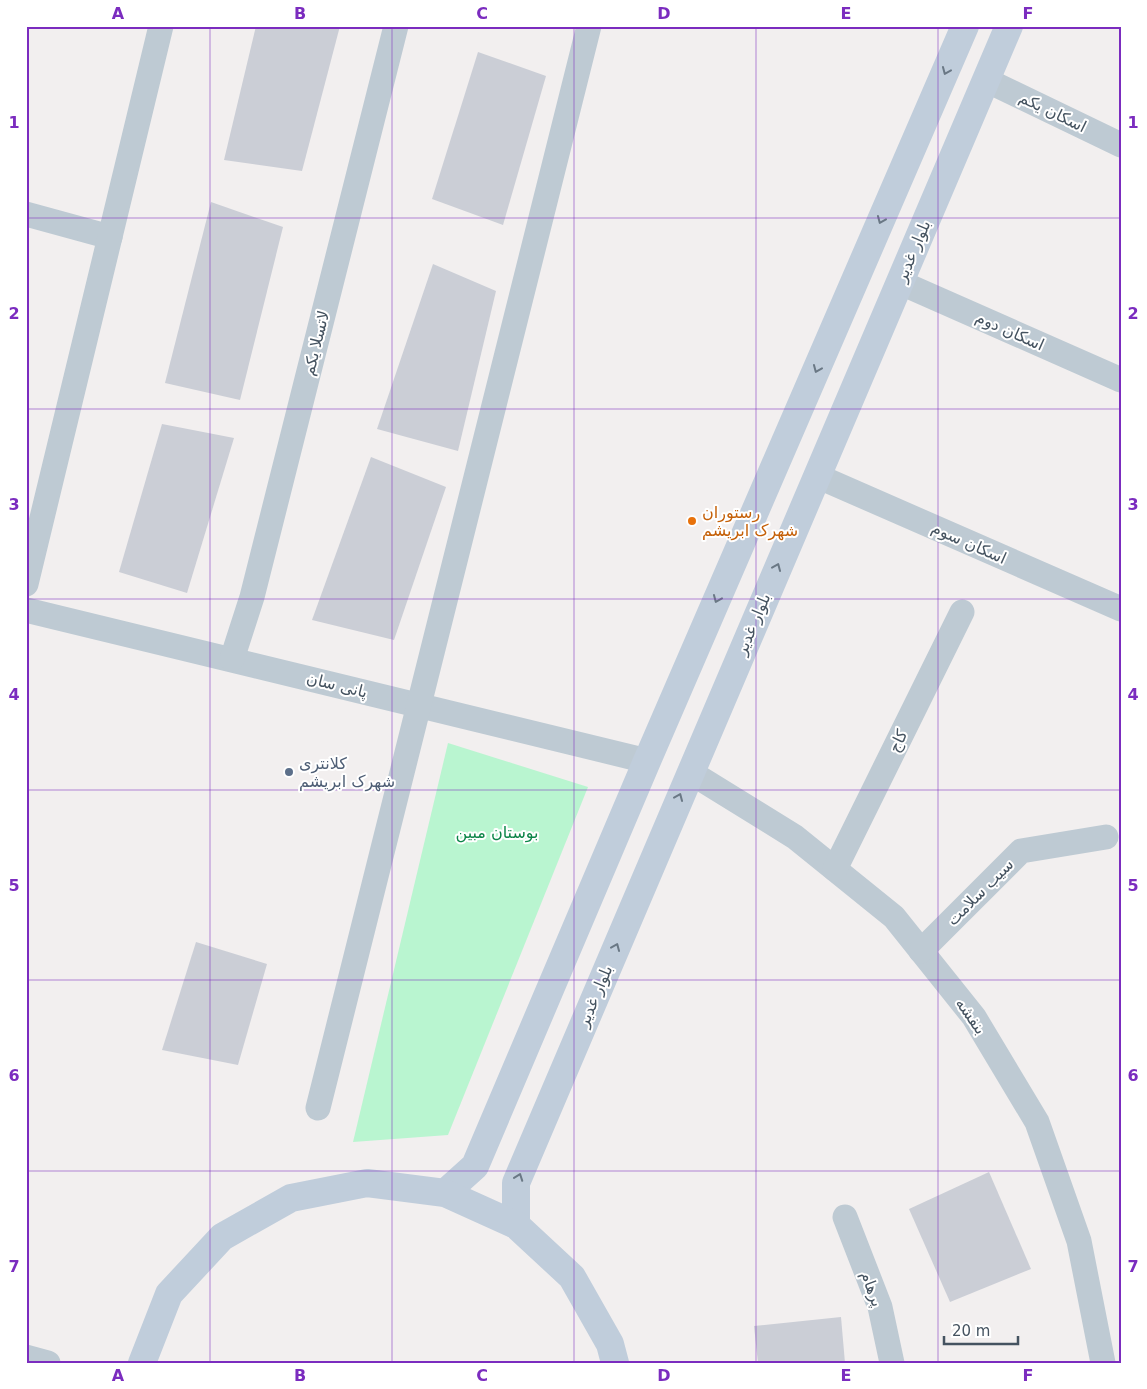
<svg xmlns="http://www.w3.org/2000/svg" width="1147" height="1389" font-family="'DejaVu Sans',Cairo,sans-serif">
  <style>
    .green { fill: #b9f5d0 }
    .building { fill: #cbced6 }
    .lines { fill: none; stroke-linecap: round; stroke-linejoin: round }
    .street { stroke: #becad3; stroke-width: 25 }
    .secondary { stroke: #c0cddb; stroke-width: 28 }
    .oneway { stroke: #6a7885 }
    .grid { fill: none; stroke: #7b2cbf; stroke-width: 1; stroke-opacity: 0.55 }
    .food-dot { fill: #e8710a; stroke: #fff; stroke-width: 2 }
    .service-dot { fill: #5c6f8a; stroke: #fff; stroke-width: 2 }
    .labels { text-anchor: middle; dominant-baseline: central; stroke-width: 4; stroke-linejoin: round; paint-order: stroke }
    .street-label { font-size: 16px; fill: #455360; stroke: #fff }
    .food-label { font-size: 16px; fill: #c56008; stroke: #fff; text-anchor: start }
    .service-label { font-size: 16px; fill: #4e5e75; stroke: #fff; text-anchor: start }
    .park-label { font-size: 16px; fill: #0c8548; stroke: #fff }
    .neatline { fill: none; stroke: #7b2cbf; stroke-width: 2 }
    .grid-label { font-size: 16px; text-anchor: middle; font-weight: bold; fill: #7b2cbf }
  </style>
  <rect width="100%" height="100%" fill="#f2efef"/>
  <path class="green" d="M 448,743 L 588,787 L 448,1135 L 353,1142 Z"/>
  <g class="building">
    <path d="M 256,26 L 340,26 L 302,171 L 224,160 Z"/>
    <path d="M 478,52 L 546,76 L 503,225 L 432,199 Z"/>
    <path d="M 211,202 L 283,227 L 240,400 L 165,383 Z"/>
    <path d="M 433,264 L 496,291 L 458,451 L 377,429 Z"/>
    <path d="M 162,424 L 234,438 L 187,593 L 119,572 Z"/>
    <path d="M 371,457 L 446,487 L 394,640 L 312,620 Z"/>
    <path d="M 196,942 L 267,964 L 238,1065 L 162,1050 Z"/>
    <path d="M 989,1172 L 1031,1269 L 950,1302 L 909,1209 Z"/>
    <path d="M 841,1317 L 845,1363 L 758,1363 L 754,1326 Z"/>
  </g>
  <g class="lines">
    <g class="street">
      <path d="M 986,80 L 1121,145"/>
      <path d="M 26,214 L 110,237"/>
      <path d="M 899,282 L 1121,380"/>
      <path d="M 817,476 L 1121,609"/>
      <path d="M 26,584 L 161,26"/>
      <path d="M 26,610 L 647,761"/>
      <path d="M 232,659 L 252,597 L 396,26"/>
      <path d="M 690,772 L 795,837 L 894,917 L 974,1017 L 1037,1122 L 1079,1241 L 1103,1363"/>
      <path d="M 835,869 L 962,612"/>
      <path d="M 921,951 L 1021,851 L 1106,837"/>
      <path d="M 318,1108 L 589,26"/>
      <path d="M 845,1217 L 880,1307 L 892,1363"/>
      <path d="M 26,1357 L 48,1363"/>
    </g>
    <g class="secondary">
      <path d="M 445,1193 L 475,1166 L 647,761 L 965,26"/>
      <path d="M 516,1225 L 516,1183 L 1009,26"/>
      <path d="M 142,1363 L 169,1294 L 222,1237 L 291,1198 L 367,1183 L 445,1193 L 516,1225 L 572,1277 L 610,1344 L 615,1363"/>
    </g>
  </g>
  <defs><path id="oneway-chevron" d="M-2-3.5L2.5 0L-2 3.5" fill="none" stroke-width="1.6" stroke-linecap="round" stroke-linejoin="round" transform="scale(1.25)"/></defs>
  <g class="oneway">
    <use href="#oneway-chevron" transform="translate(946 71) rotate(113)"/>
    <use href="#oneway-chevron" transform="translate(881 220) rotate(113)"/>
    <use href="#oneway-chevron" transform="translate(817 369) rotate(113)"/>
    <use href="#oneway-chevron" transform="translate(777 567) rotate(-67)"/>
    <use href="#oneway-chevron" transform="translate(717 599) rotate(113)"/>
    <use href="#oneway-chevron" transform="translate(679 797) rotate(-67)"/>
    <use href="#oneway-chevron" transform="translate(616 947) rotate(-67)"/>
    <use href="#oneway-chevron" transform="translate(519 1177) rotate(-70)"/>
  </g>
  <path class="grid" d="M 210,26 L 210,1363M 392,26 L 392,1363M 574,26 L 574,1363M 756,26 L 756,1363M 938,26 L 938,1363M 26,218 L 1121,218M 26,409 L 1121,409M 26,599 L 1121,599M 26,790 L 1121,790M 26,980 L 1121,980M 26,1171 L 1121,1171"/>
  <circle class="food-dot" cx="692" cy="521" r="5"/>
  <circle class="service-dot" cx="289" cy="772" r="5"/>
  <g class="labels">
    <g class="street-label">
      <text transform="translate(1053 112) rotate(26)">اسکان یکم</text>
      <text transform="translate(913 251) rotate(-67)">بلوار غدیر</text>
      <text transform="translate(1010 331) rotate(24)">اسکان دوم</text>
      <text transform="translate(316 343) rotate(-76)">لاتسلا یکم</text>
      <text transform="translate(969 543) rotate(24)">اسکان سوم</text>
      <text transform="translate(753 624) rotate(-67)">بلوار غدیر</text>
      <text transform="translate(337 685) rotate(14)">پانی سان</text>
      <text transform="translate(898 741) rotate(-64)">کاج</text>
      <text transform="translate(980 892) rotate(-45)">سیب سلامت</text>
      <text transform="translate(595 996) rotate(-67)">بلوار غدیر</text>
      <text transform="translate(971 1016) rotate(55)">بنفشه</text>
      <text transform="translate(872 1289) rotate(70)">پرهام</text>
    </g>
    <g class="food-label">
      <text x="702" y="512">رستوران<tspan x="702" dy="18">شهرک ابریشم</tspan></text>
    </g>
    <g class="service-label">
      <text x="299" y="763">کلانتری<tspan x="299" dy="18">شهرک ابریشم</tspan></text>
    </g>
    <g class="park-label">
      <text x="497" y="832">بوستان مبین</text>
    </g>
  </g>
  <rect width="1147" height="1389" fill="none" stroke="#ffffff" stroke-width="55"/>
  <path d="M944 1336v8h74v-8" fill="none" stroke="#455360" stroke-width="2.5"/>
  <text x="952" y="1336" font-size="15" fill="#455360" stroke="#ffffff" stroke-width="4" paint-order="stroke">20 m</text>
  <rect x="28" y="28" width="1092" height="1334" class="neatline"/>
  <g class="grid-label">
    <text x="118" y="19">A</text>
    <text x="300" y="19">B</text>
    <text x="482" y="19">C</text>
    <text x="664" y="19">D</text>
    <text x="846" y="19">E</text>
    <text x="1028" y="19">F</text>
    <text x="14" y="128">1</text>
    <text x="1133" y="128">1</text>
    <text x="14" y="319">2</text>
    <text x="1133" y="319">2</text>
    <text x="14" y="510">3</text>
    <text x="1133" y="510">3</text>
    <text x="14" y="700">4</text>
    <text x="1133" y="700">4</text>
    <text x="14" y="891">5</text>
    <text x="1133" y="891">5</text>
    <text x="14" y="1081">6</text>
    <text x="1133" y="1081">6</text>
    <text x="14" y="1272">7</text>
    <text x="1133" y="1272">7</text>
    <text x="118" y="1381">A</text>
    <text x="300" y="1381">B</text>
    <text x="482" y="1381">C</text>
    <text x="664" y="1381">D</text>
    <text x="846" y="1381">E</text>
    <text x="1028" y="1381">F</text>
  </g>
</svg>
